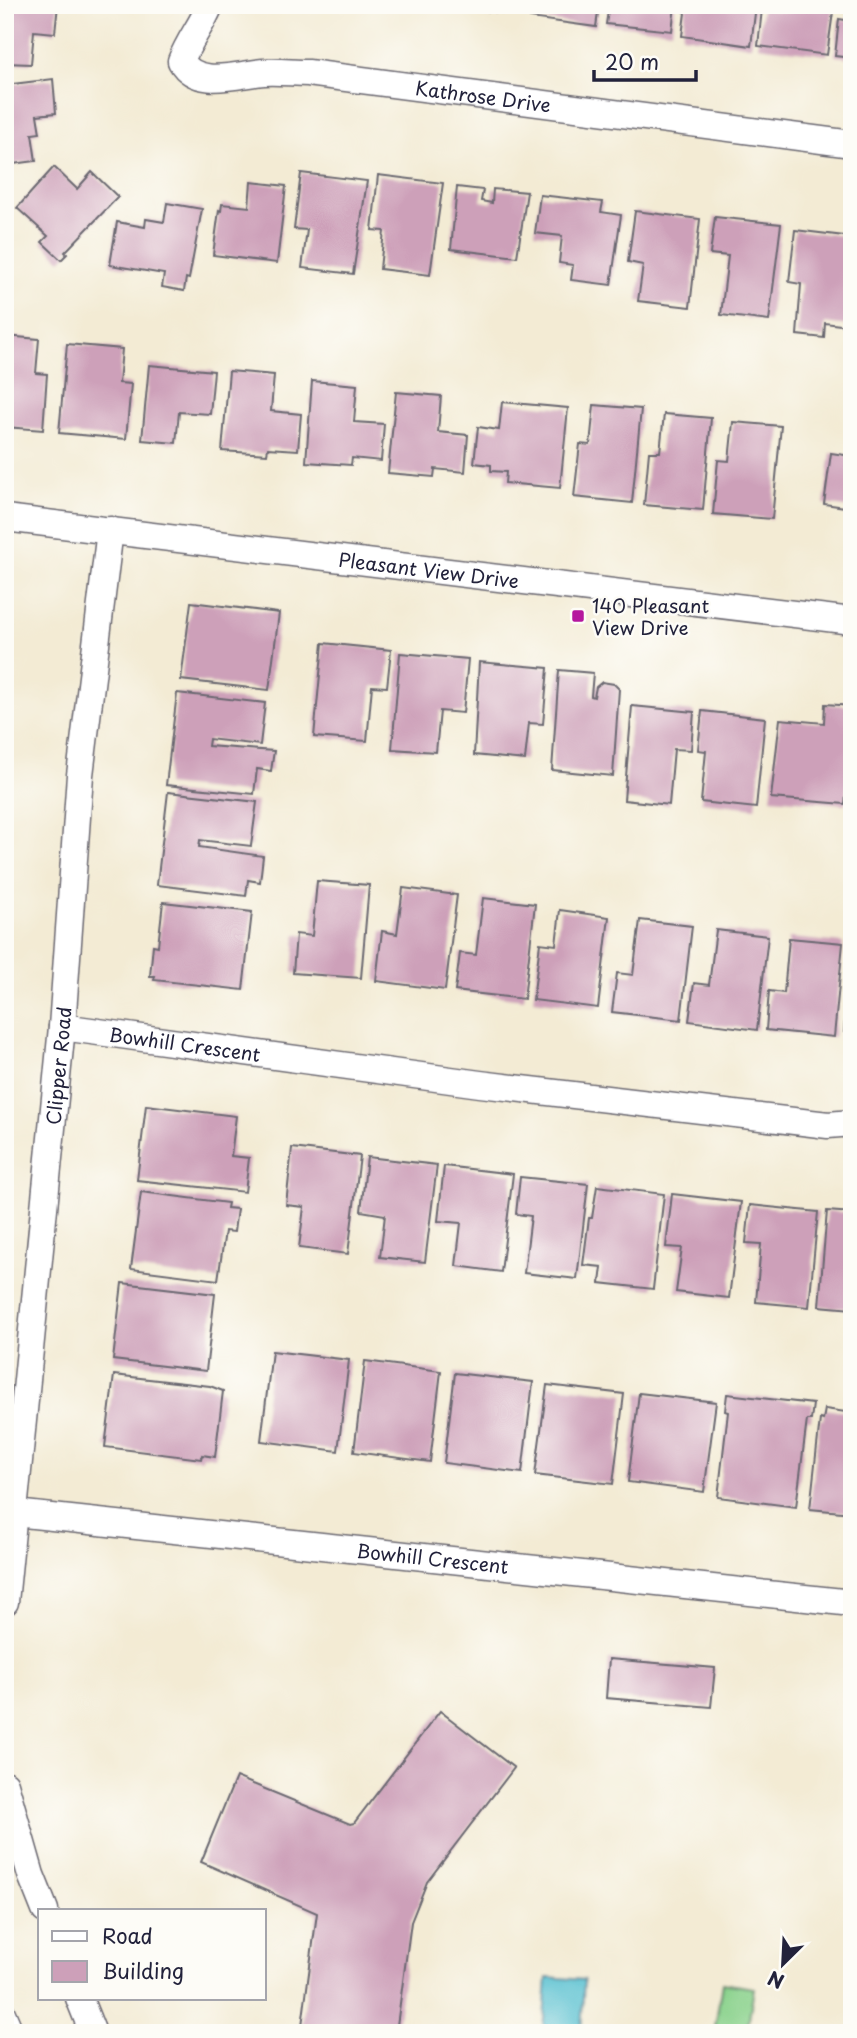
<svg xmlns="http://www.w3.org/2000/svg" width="857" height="2038" font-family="'Playpen Sans',sans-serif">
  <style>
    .green { fill: #8ad28c; stroke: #567a64; stroke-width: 2 }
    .water { fill: #54bfd0; stroke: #3b7086; stroke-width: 2 }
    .building { fill: #cda0b9 }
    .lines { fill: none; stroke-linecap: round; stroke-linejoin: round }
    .service-casing { stroke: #6b6871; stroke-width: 17 }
    .minor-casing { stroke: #6b6871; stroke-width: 29 }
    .service { stroke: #fff; stroke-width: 14 }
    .minor { stroke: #fff; stroke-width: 26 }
    .poi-dot { fill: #b5179e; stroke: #fdfcf7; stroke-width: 2.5 }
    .labels { text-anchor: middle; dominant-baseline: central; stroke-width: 5; stroke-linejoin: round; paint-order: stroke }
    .street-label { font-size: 19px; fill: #22223b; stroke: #fdfcf7 }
    .poi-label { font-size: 19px; fill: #22223b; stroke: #fdfcf7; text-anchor: start }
  </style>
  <rect width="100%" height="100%" fill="#fdfcf7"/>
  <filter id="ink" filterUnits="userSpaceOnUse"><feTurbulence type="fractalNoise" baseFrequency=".0143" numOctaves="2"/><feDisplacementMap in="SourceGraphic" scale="14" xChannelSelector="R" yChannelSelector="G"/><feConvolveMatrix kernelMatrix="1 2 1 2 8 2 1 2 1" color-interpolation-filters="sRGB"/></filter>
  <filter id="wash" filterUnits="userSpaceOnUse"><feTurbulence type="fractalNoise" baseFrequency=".00686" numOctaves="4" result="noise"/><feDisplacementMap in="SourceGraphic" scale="28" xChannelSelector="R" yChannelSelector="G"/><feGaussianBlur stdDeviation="1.57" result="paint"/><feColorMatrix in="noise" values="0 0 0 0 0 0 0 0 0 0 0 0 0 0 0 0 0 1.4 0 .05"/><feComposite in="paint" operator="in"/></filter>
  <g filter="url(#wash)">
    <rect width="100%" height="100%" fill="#f3ebd4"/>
    <path class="green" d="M 722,1983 L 754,1988 L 747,2032 L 715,2027 Z"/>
    <path class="water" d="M 547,1977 L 584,1980 L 581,2033 L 543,2033 Z"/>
    <g id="blocks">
      <g class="building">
        <path d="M 5,5 L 58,5 L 55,33 L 34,31 L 31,64 L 5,63 Z"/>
        <path d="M 442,5 L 502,5 L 502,13 Z"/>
        <path d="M 531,5 L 599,5 L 596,27 L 530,18 Z"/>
        <path d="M 609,5 L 675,5 L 672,31 L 606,24 Z"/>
        <path d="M 686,5 L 756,5 L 751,46 L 682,36 Z"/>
        <path d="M 789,5 L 834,5 L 827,55 L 758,46 L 762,9 L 789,12 Z"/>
        <path d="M 839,19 L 852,21 L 852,58 L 835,56 Z"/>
        <path d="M 53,79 L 56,113 L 37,115 L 40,133 L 32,134 L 36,161 L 5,165 L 5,85 Z"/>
        <path d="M 54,167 L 77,189 L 92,172 L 118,197 L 65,252 L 67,254 L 61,260 L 42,242 L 48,236 L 17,208 Z"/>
        <path d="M 301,173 L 367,181 L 353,274 L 302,268 L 307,230 L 294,229 Z"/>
        <path d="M 378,175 L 443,183 L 430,275 L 380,269 L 384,231 L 372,230 Z"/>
        <path d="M 251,182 L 286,186 L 277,263 L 213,255 L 219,210 L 221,211 L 222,204 L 249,207 Z"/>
        <path d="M 457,187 L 483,190 L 481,201 L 492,203 L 493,189 L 527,192 L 517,257 L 451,249 Z"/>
        <path d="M 540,195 L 603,202 L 601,212 L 621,215 L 611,285 L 571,280 L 573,265 L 559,263 L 562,236 L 535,233 Z"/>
        <path d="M 167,203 L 202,209 L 189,279 L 186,278 L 184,291 L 162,287 L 164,274 L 110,265 L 117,222 L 145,227 L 146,219 L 164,222 Z"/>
        <path d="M 635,211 L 700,219 L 690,307 L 638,301 L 643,265 L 628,262 Z"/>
        <path d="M 715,217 L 781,224 L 769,321 L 721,315 L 728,256 L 710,254 Z"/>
        <path d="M 795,230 L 852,237 L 849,326 L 825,323 L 824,338 L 797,335 L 801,284 L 789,282 Z"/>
        <path d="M 5,336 L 39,339 L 36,373 L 47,374 L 43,430 L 5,427 Z"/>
        <path d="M 67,344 L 122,349 L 119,383 L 131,384 L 126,439 L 59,433 Z"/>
        <path d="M 149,365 L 214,371 L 210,414 L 179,412 L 176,443 L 142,440 Z"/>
        <path d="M 229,371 L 274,375 L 271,411 L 301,414 L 298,450 L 268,448 L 267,454 L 222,451 Z"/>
        <path d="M 312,381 L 357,385 L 354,422 L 384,424 L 381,461 L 352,458 L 351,465 L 306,462 Z"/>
        <path d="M 396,392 L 441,396 L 438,432 L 468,435 L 465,472 L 435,469 L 434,477 L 388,473 Z"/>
        <path d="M 502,402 L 568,408 L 560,488 L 505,483 L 506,472 L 491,471 L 491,465 L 474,463 L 478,427 L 499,430 Z"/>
        <path d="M 594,405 L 641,409 L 632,503 L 574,497 L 580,444 L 590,445 Z"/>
        <path d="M 664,414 L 711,418 L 703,510 L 644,505 L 649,452 L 660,452 Z"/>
        <path d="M 733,422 L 781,426 L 772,519 L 713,514 L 718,460 L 729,461 Z"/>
        <path d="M 831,453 L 852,456 L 852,508 L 824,504 Z"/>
        <path d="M 191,602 L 279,613 L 269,690 L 181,680 Z"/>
        <path d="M 5,622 L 11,623 L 7,655 L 5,655 Z"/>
        <path d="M 323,643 L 391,650 L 387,687 L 372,686 L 367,741 L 314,737 Z"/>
        <path d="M 400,653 L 468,659 L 463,713 L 440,711 L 436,752 L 392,749 Z"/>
        <path d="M 479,662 L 548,668 L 543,724 L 529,723 L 525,760 L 474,755 Z"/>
        <path d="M 559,670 L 593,673 L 591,696 L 594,697 L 596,687 L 602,682 L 614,684 L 619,689 L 613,776 L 552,770 Z"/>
        <path d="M 177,693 L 265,703 L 260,745 L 209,739 L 208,746 L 274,751 L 271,771 L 257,769 L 254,794 L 166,785 Z"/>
        <path d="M 825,704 L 852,706 L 852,744 L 845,804 L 771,798 L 780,719 L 824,723 Z"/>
        <path d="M 632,706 L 694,712 L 691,750 L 674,749 L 669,805 L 624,800 Z"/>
        <path d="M 702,711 L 765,718 L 756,808 L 701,802 L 706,751 L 698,750 Z"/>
        <path d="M 168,792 L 257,802 L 251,846 L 200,840 L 199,847 L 263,856 L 260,882 L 248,880 L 246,896 L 157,885 Z"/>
        <path d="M 317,881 L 369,885 L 361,978 L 293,973 L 296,934 L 312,936 Z"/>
        <path d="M 403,888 L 457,895 L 445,990 L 376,981 L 382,931 L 397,934 Z"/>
        <path d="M 483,898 L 535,904 L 524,999 L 455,991 L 460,953 L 476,955 Z"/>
        <path d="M 163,902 L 252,912 L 243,990 L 154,980 L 155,976 L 150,976 L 153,945 L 158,946 Z"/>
        <path d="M 560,910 L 609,917 L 598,1008 L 533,1000 L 540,943 L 556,945 Z"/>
        <path d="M 640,920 L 692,926 L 681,1020 L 612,1012 L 617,973 L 633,975 Z"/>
        <path d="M 716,930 L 768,936 L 757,1030 L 689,1021 L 694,983 L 709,985 Z"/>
        <path d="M 789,938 L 843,943 L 834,1037 L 766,1030 L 769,991 L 784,993 Z"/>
        <path d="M 850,965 L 852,965 L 852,1032 L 844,1032 Z"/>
        <path d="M 146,1105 L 236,1116 L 231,1156 L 249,1158 L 245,1192 L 137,1180 Z"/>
        <path d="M 292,1148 L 360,1156 L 348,1254 L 299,1248 L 304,1207 L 286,1205 Z"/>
        <path d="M 367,1157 L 437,1165 L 425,1262 L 380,1257 L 385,1215 L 361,1211 Z"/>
        <path d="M 444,1166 L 513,1174 L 501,1272 L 456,1266 L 461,1223 L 438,1221 Z"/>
        <path d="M 520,1177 L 588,1184 L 577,1279 L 524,1273 L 531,1216 L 516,1214 Z"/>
        <path d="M 597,1186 L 664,1194 L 653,1289 L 600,1283 L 602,1267 L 583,1265 L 589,1218 L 592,1218 Z"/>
        <path d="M 141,1192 L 228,1203 L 227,1208 L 237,1209 L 234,1232 L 225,1231 L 218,1280 L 131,1269 Z"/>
        <path d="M 672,1194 L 741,1202 L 729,1298 L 676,1292 L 682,1248 L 666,1247 Z"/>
        <path d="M 750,1205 L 818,1212 L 809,1307 L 756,1302 L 761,1244 L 746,1243 Z"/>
        <path d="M 827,1211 L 852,1213 L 852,1309 L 819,1306 Z"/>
        <path d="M 122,1283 L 215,1294 L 206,1371 L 113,1360 Z"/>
        <path d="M 272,1351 L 349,1360 L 338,1451 L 261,1441 Z"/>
        <path d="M 365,1361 L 441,1371 L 430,1462 L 354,1452 Z"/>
        <path d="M 455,1373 L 533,1382 L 522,1473 L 444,1463 Z"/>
        <path d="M 114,1375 L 210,1386 L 223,1391 L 215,1457 L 202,1455 L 201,1459 L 105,1447 Z"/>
        <path d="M 547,1385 L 624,1394 L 613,1484 L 535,1475 Z"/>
        <path d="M 639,1393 L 716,1402 L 704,1492 L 628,1482 Z"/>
        <path d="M 727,1394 L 813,1404 L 811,1420 L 807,1420 L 796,1507 L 718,1497 L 728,1412 L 725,1411 Z"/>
        <path d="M 825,1409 L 846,1412 L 845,1423 L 852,1423 L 852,1513 L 810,1509 L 820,1419 L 823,1420 Z"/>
        <path d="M 609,1659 L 715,1668 L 711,1707 L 606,1698 Z"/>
        <path d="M 440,1711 L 514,1768 L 427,1882 L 411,1922 L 396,2033 L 301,2033 L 317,1913 L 201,1862 L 236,1777 L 350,1824 L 354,1823 Z"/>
      </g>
    </g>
  </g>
  <g filter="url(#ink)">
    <use href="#blocks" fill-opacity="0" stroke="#6b6871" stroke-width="2"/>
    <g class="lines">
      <defs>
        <path id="service" d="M 5,2005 L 17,2033"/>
        <g id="minor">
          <path id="s1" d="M 210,5 C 202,25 189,40 181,61 C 197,89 238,74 264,72 C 278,71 294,73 308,73 L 852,144"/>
          <path id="s2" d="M 5,518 L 852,621"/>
          <path id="s3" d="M 62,1027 L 480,1084 L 828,1125 L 852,1123"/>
          <path id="s4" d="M 15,1513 L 852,1603"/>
          <path id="s5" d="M 5,1602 L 62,1027 L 80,775 L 110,530"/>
          <path d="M 5,1784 L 31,1875 L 45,1910"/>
          <path d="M 79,1998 L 93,2033"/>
        </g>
      </defs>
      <use href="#service" class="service-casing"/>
      <use href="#minor" class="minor-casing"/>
      <use href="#service" class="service"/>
      <use href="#minor" class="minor"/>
    </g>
  </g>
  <rect class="poi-dot" x="571" y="609" width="14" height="14" rx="3.5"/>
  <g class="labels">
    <g class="street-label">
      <text stroke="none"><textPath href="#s1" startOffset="373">Kathrose Drive</textPath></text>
      <text stroke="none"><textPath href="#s2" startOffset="427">Pleasant View Drive</textPath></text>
      <text stroke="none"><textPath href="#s3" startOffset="124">Bowhill Crescent</textPath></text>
      <text stroke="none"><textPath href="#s5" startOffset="539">Clipper Road</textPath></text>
      <text stroke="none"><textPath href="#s4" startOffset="420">Bowhill Crescent</textPath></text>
    </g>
    <g class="poi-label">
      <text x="592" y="605">140 Pleasant<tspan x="592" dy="22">View Drive</tspan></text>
    </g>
  </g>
  <rect width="857" height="2038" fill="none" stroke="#fdfcf7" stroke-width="28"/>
  <rect x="38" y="1909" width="228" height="91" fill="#fdfcf7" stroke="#a5a5ac" stroke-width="2"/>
  <rect x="52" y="1931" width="35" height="10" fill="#ffffff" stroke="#a5a5ac" stroke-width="2"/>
  <text x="102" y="1944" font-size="21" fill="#22223b">Road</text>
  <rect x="52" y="1961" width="35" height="21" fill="#cda0b9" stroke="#a5a5ac" stroke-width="2"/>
  <text x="102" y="1979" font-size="21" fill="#22223b">Building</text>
  <g transform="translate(783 1964) rotate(204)" stroke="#fdfcf7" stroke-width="5" paint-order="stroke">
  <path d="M0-5L12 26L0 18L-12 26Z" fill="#22223b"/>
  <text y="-10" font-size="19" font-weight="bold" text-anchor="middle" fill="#22223b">N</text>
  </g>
  <path d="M594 70v10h102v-10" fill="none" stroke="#22223b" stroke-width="3.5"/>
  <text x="605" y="70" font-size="21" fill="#22223b" stroke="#fdfcf7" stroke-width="5" paint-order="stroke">20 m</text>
</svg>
